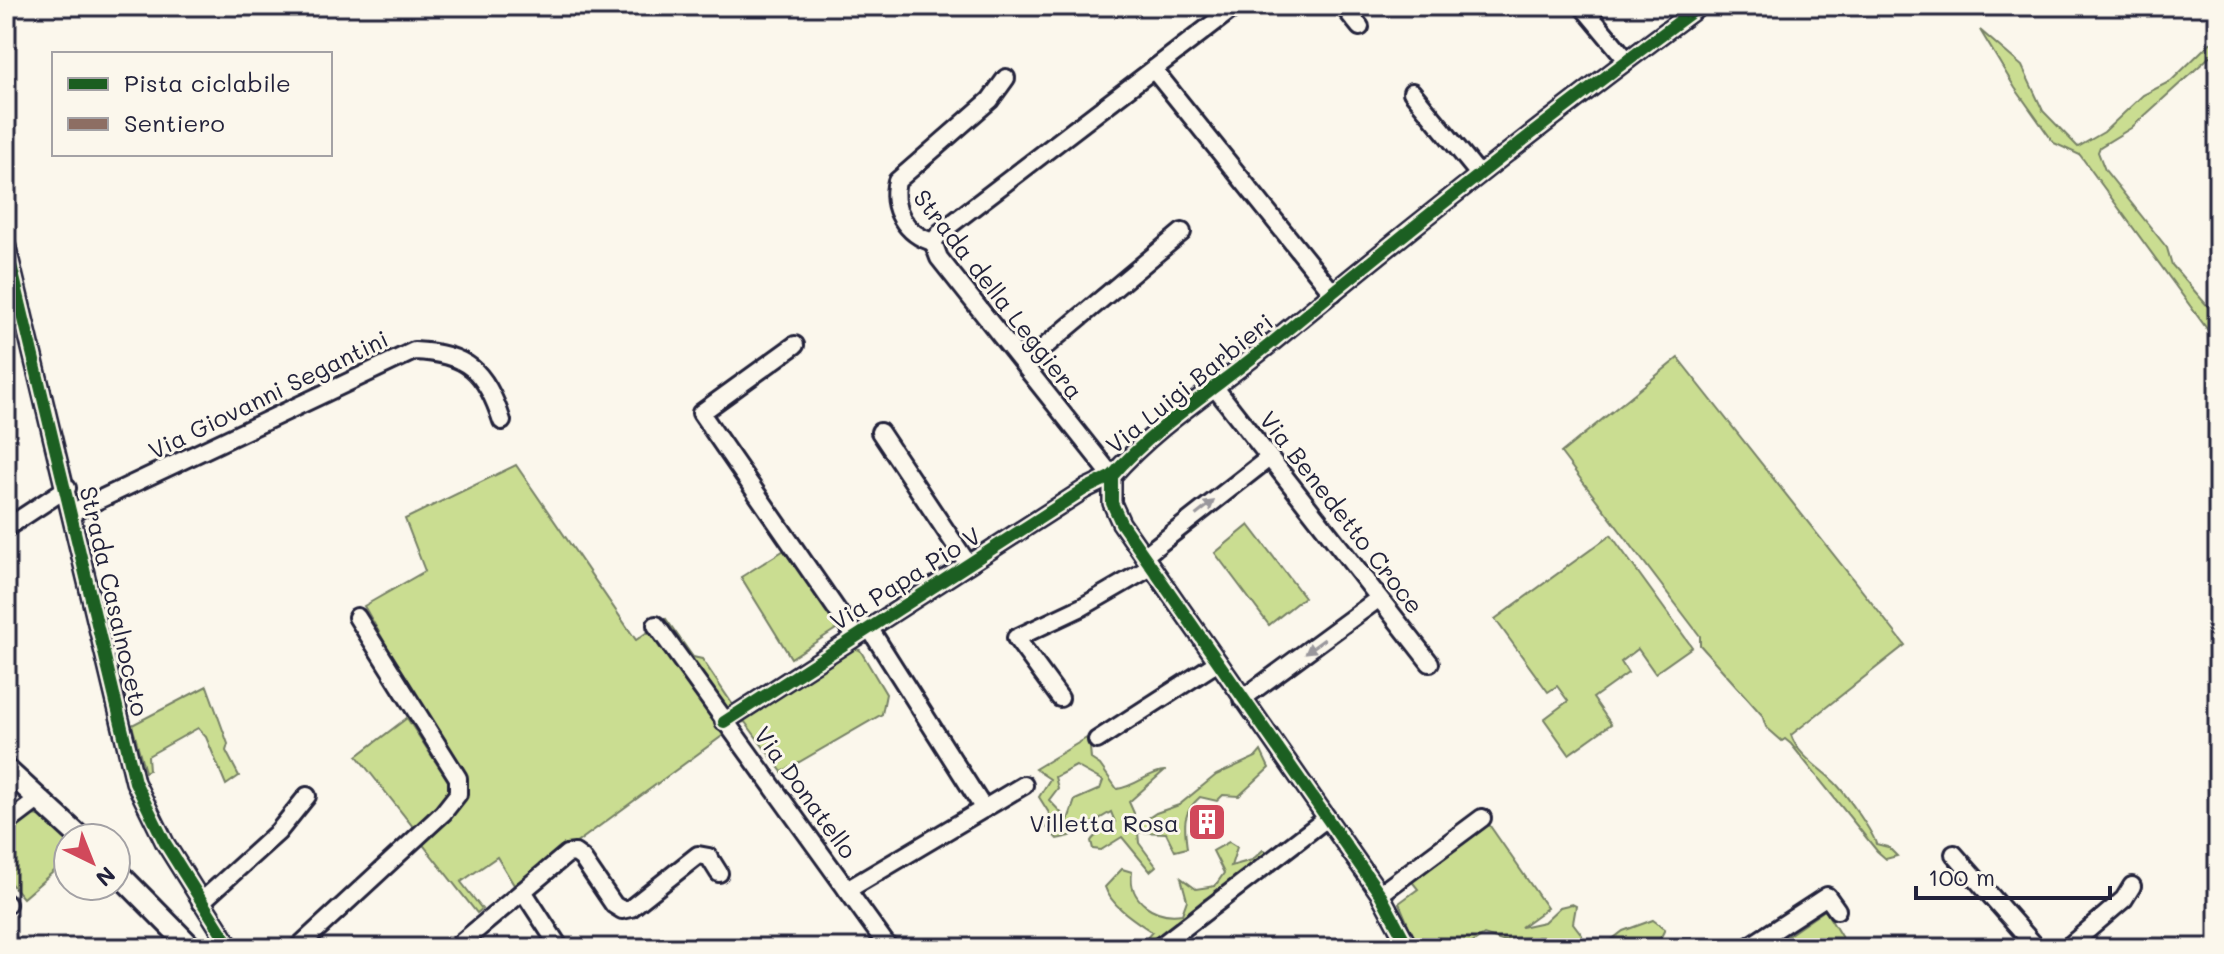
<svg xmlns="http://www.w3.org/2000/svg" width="2224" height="954" font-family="Mali,sans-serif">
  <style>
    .green { fill: #cadd91; stroke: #768066; stroke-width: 2; fill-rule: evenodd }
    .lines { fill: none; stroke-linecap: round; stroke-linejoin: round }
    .minor-casing { stroke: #22223b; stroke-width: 22 }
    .major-casing { stroke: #22223b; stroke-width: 26 }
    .minor { stroke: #fbf7ec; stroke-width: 16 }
    .major { stroke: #fbf7ec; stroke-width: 20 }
    .quiet { stroke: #8d6e63; stroke-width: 10; stroke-dasharray: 20 10; stroke-linecap: butt }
    .cycleway-casing { stroke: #fbf7ec; stroke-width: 17 }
    .cycleway { stroke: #1b5e20; stroke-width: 12 }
    .oneway { fill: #99979c }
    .labels { text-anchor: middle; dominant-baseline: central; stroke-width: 6; stroke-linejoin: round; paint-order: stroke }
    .street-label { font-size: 24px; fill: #22223b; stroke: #fbf7ec }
    .poi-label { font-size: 24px; fill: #22223b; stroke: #fbf7ec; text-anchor: end }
  </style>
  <rect width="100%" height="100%" fill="#fbf7ec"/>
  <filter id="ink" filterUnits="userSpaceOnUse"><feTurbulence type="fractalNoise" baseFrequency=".0125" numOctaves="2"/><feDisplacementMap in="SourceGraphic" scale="16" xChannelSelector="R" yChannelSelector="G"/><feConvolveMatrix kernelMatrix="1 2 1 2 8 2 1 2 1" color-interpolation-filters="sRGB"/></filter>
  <g filter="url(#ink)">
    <g class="green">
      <path d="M 1980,30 L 2022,66 L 2043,111 L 2078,147 L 2104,132 L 2143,95 L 2171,81 L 2210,43 L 2218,42 L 2217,50 L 2131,128 L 2100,147 L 2098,152 L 2105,170 L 2167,248 L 2172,265 L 2217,317 L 2218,344 L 2080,155 L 2054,143 L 2015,88 Z"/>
      <path d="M 1678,358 L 1905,645 L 1791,735 C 1798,757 1824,770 1838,786 C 1847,796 1874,834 1876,844 L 1888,847 L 1897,856 L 1886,859 L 1877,851 L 1791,744 L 1785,739 L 1782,741 L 1766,727 L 1762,715 L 1700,645 L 1700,636 L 1561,453 Z"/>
      <path d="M 516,465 L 636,640 L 666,619 L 693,657 L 702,659 L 741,717 L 752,714 L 853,648 L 860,650 L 886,694 L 882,714 L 782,772 L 745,722 L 740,723 L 519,885 L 514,885 L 497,857 L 461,882 L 482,909 L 477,913 L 421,842 L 464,801 L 465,783 L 364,606 L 425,571 L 405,519 Z"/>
      <path d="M 1249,525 L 1304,597 L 1269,625 L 1215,553 Z"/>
      <path d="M 1611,535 L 1692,647 L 1655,673 L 1638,649 L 1621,662 L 1628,673 L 1593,698 L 1611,724 L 1569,754 L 1544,719 L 1568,701 L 1557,686 L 1548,692 L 1495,619 Z"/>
      <path d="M 786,549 L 839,627 L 791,658 L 741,577 Z"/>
      <path d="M 207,686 L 228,744 L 226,751 L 239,776 L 226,785 L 206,737 L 198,728 L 148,756 L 149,770 L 145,772 L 132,725 Z"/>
      <path d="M 407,718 L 450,784 L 447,801 L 414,828 L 357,756 Z"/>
      <path d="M 1095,733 L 1090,747 L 1091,759 L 1100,765 L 1117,789 C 1135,787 1151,771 1164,771 L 1129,802 L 1134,813 L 1132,821 L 1138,825 L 1156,813 L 1179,805 L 1216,775 L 1256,757 L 1261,751 L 1269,768 L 1239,796 L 1223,795 L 1217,801 L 1200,797 C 1182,813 1184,825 1187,848 L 1175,851 L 1166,833 L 1138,832 L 1139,843 L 1156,866 L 1150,871 L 1122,837 L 1101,850 L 1093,849 L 1091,841 C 1098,830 1109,832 1115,822 L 1111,812 L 1070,836 L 1057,839 L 1046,827 L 1049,813 L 1039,797 L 1050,779 L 1035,769 ZM 1076,766 L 1103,781 L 1100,789 L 1075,800 L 1068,820 L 1049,800 L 1058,788 L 1055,777 Z"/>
      <path d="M 31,815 L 41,816 L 68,841 L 68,859 L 23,898 L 6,878 L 6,835 Z"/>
      <path d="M 1488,823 L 1547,908 L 1521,927 L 1544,922 L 1560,907 L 1572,904 L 1576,906 L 1573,923 L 1582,935 L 1579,947 L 1571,948 L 1558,938 L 1538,937 L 1536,944 L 1528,948 L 1521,940 L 1502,941 L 1484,935 L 1465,948 L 1418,948 L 1399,903 L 1418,889 L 1409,878 Z"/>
      <path d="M 1229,842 L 1237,847 L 1231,866 L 1252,860 L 1263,850 L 1268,852 L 1233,884 L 1203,900 L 1150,948 L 1122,948 L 1125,943 L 1142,944 L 1152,932 C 1136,921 1111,906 1105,887 L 1122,869 L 1132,872 C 1128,901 1155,918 1182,914 L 1187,900 L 1181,878 L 1196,889 L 1215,886 L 1224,873 L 1213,851 Z"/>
      <path d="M 1825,910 L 1848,948 L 1784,948 L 1780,941 Z"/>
      <path d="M 1653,920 L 1665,929 L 1660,939 L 1662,944 L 1672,948 L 1610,946 L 1610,941 L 1623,931 Z"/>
    </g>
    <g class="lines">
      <defs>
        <g id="minor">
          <path d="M 1343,6 L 1360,27"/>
          <path d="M 1582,6 L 1627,60"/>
          <path d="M 1154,70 L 1333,293"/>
          <path d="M 1412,92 L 1478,173"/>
          <path d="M 933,242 L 941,232 L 1236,6"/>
          <path d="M 933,242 L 939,258 L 1112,476"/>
          <path d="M 933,242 C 906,235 890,208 897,181 L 990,100 L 1006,78"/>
          <path d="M 6,244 L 135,782 L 165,843 L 231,948"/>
          <path d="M 795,345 L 701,413 L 855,636"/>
          <path d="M 1024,364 L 1182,232"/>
          <path d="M 1216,389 L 1430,663"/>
          <path d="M 880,432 L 968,564"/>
          <path d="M 73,512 L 414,351 C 467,353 486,371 502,421"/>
          <path d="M 6,528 L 67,488"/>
          <path d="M 1144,556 L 1269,458"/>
          <path d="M 656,625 L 889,948"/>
          <path d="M 868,626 L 984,809"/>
          <path d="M 1060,698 L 1016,638 L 1082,607 L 1151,567"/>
          <path d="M 1242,699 L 1378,599"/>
          <path d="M 724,722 L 1085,489 L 1112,476"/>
          <path d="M 1097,740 L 1218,662"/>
          <path d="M 6,824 L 39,799"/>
          <path d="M 1954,854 L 2037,948"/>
          <path d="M 847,890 L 1024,785"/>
          <path d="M 523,891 L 560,948"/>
          <path d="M 1380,894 L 1482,818"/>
          <path d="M 201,902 L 278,832 L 307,796"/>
          <path d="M 6,903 L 7,904"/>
          <path d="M 297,948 L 443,813 L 458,794 L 458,778 L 357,617"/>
          <path d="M 455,948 L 567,854 L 575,853 L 582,858 L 614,905 L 622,910 L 631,908 L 698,855 L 709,857 L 719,873"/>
          <path d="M 1158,948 L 1327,818"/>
          <path d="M 1409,948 L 1380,894 L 1121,523 L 1112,503 L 1112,476 C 1156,425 1222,384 1275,340 C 1414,225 1555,113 1700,6"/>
          <path d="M 1747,948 L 1827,896 L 1837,910"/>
          <path d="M 2067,948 L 2124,899 L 2132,886"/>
        </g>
        <g id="major">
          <path d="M 6,769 L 81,838"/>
          <path d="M 116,871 L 192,948"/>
        </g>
      </defs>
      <use href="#minor" class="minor-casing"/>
      <use href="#major" class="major-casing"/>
      <use href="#minor" class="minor"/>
      <use href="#major" class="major"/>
      <path class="quiet" d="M 6,903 L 7,904"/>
      <defs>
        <g id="cycleway">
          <path d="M 6,244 L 135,782 L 165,843 L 231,948"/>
          <path d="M 724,722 L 1085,489 L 1112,476"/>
          <path d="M 1409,948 L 1380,894 L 1121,523 L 1112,503 L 1112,476 C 1156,425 1222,384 1275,340 C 1414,225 1555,113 1700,6"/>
        </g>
      </defs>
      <use href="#cycleway" class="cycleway-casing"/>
      <use href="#cycleway" class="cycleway"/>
    </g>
    <defs><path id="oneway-solid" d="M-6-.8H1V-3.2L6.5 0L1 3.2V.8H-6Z" transform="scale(2)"/></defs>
    <g class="oneway">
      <use href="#oneway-solid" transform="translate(1205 508) rotate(-38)"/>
      <use href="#oneway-solid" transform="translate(1315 646) rotate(144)"/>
    </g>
  </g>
  <defs>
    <symbol id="building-square" viewBox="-11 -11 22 22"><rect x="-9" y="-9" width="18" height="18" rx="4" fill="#d1495b" stroke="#fbf7ec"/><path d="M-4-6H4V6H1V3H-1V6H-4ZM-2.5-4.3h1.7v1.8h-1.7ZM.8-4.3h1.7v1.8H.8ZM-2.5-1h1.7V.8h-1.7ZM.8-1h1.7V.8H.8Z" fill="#fff"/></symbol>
  </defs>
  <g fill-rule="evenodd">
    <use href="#building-square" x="1185" y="800" width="44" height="44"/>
  </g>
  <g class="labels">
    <g class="street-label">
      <text transform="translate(999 294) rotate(52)">Strada della Leggiera</text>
      <text transform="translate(1189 383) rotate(-39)">Via Luigi Barbieri</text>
      <text transform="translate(268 394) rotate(-26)">Via Giovanni Segantini</text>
      <text transform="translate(1342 512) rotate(52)">Via Benedetto Croce</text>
      <text transform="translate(905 578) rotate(-32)">Via Papa Pio V</text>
      <text transform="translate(115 601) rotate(77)">Strada Casalnoceto</text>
      <text transform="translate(806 792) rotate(54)">Via Donatello</text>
    </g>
    <g class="poi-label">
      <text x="1179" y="822">Villetta Rosa</text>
    </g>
  </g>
  <rect width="2224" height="954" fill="none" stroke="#fbf7ec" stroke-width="32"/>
  <rect x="16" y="16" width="2192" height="922" fill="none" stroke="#22223b" stroke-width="3" filter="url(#ink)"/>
  <rect x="52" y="52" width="280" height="104" fill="#fbf7ec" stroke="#a4a2a5" stroke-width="2"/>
  <rect x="68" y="78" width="40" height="12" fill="#1b5e20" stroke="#a4a2a5" stroke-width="2"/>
  <text x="124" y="92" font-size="24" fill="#22223b">Pista ciclabile</text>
  <rect x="68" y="118" width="40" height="12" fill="#8d6e63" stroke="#a4a2a5" stroke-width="2"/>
  <text x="124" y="132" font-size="24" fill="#22223b">Sentiero</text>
  <g transform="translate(92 862) rotate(137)"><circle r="38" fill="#fbf7ec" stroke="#a4a2a5" stroke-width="2"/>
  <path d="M0-6L14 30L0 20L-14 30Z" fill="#d1495b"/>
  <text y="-12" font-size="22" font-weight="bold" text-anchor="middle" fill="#22223b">N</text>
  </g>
  <path d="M1916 886v12h194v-12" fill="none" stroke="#22223b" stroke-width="4"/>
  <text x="1928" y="886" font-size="24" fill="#22223b" stroke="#fbf7ec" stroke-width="6" paint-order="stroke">100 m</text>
</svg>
